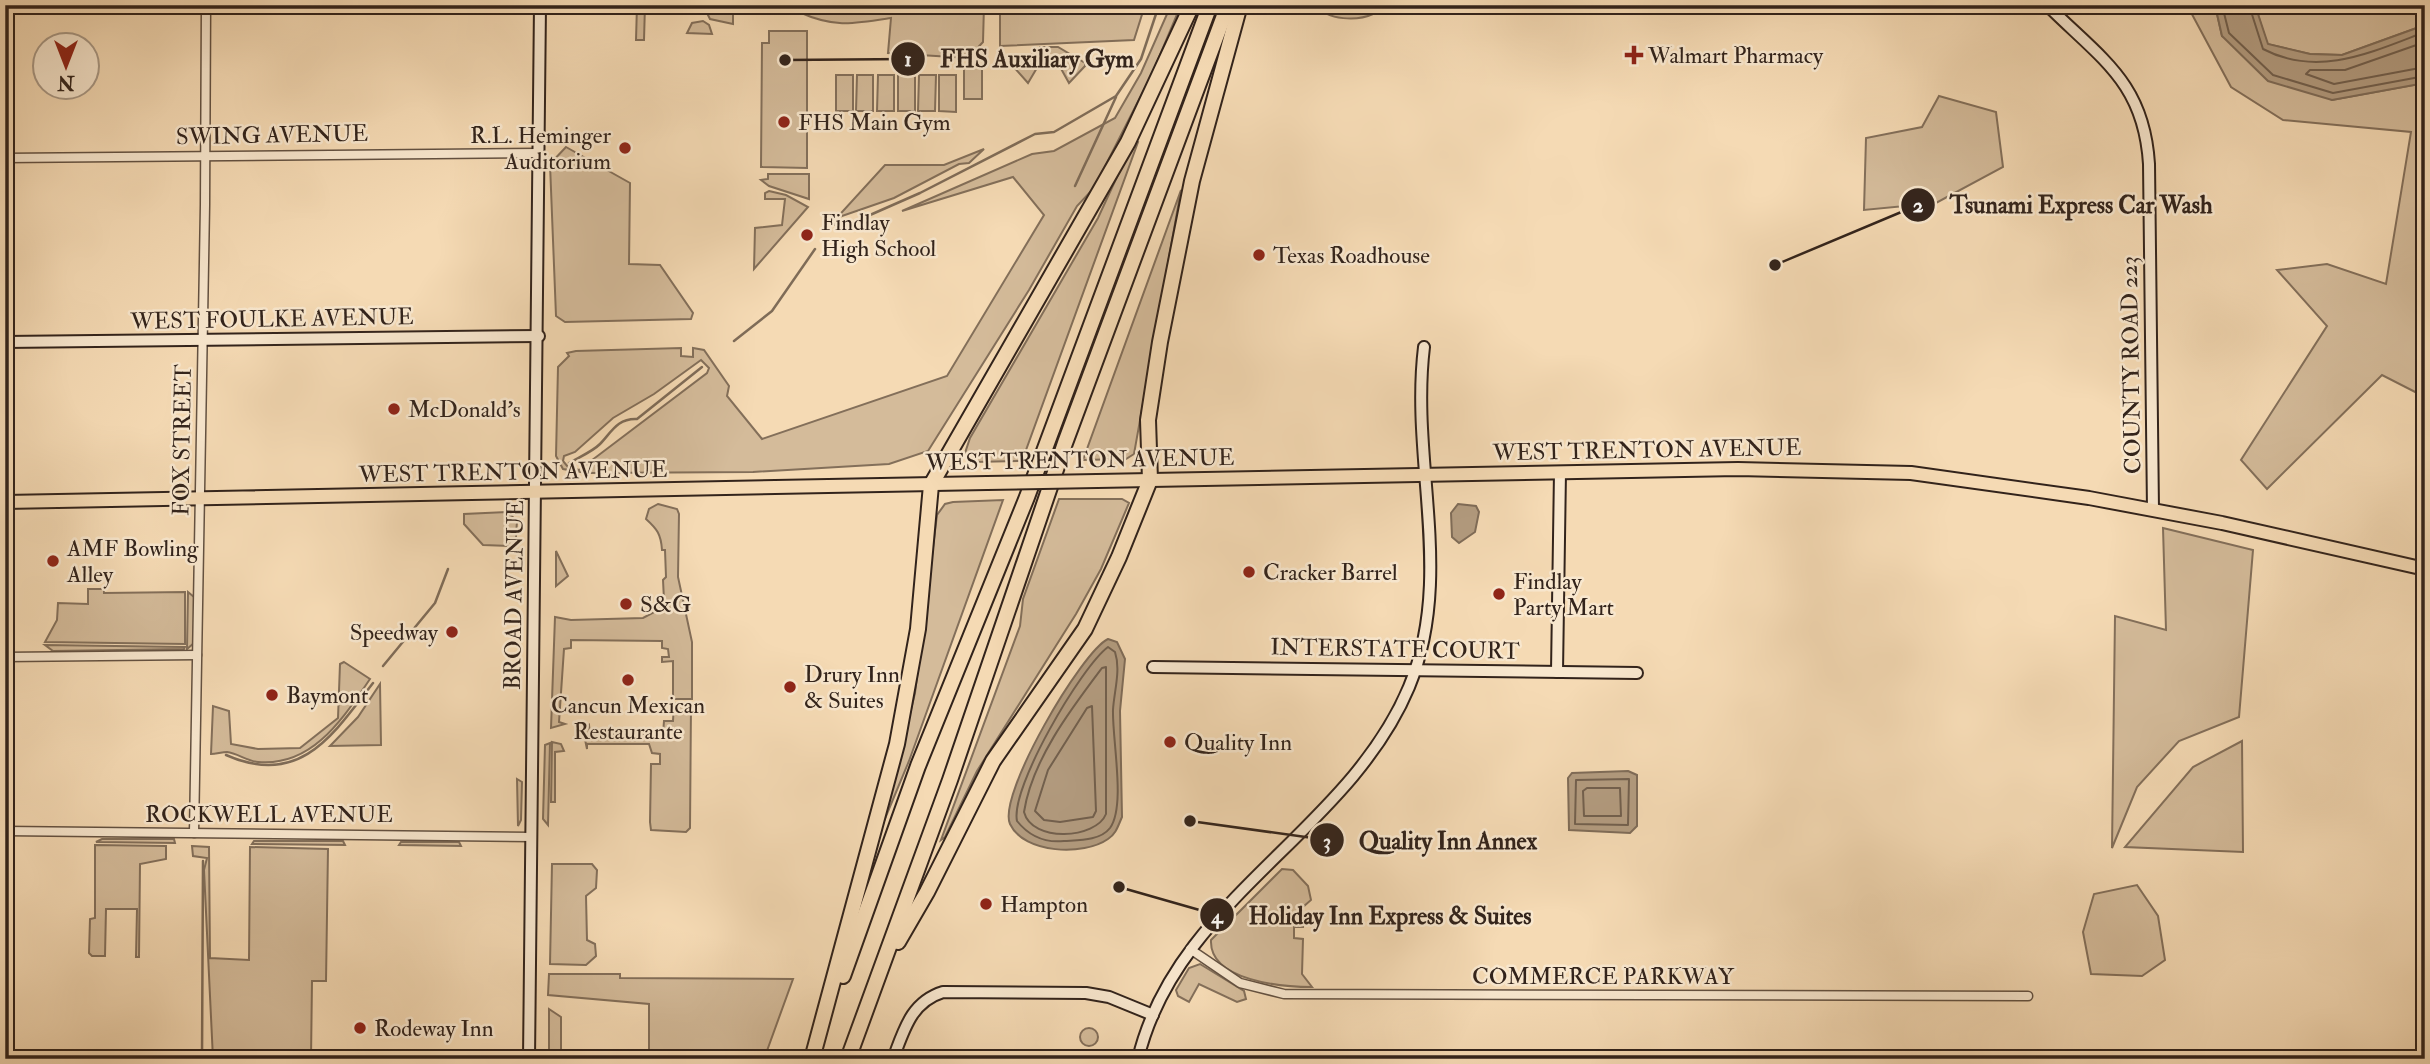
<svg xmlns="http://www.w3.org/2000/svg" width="2430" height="1064" font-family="'IM FELL Double Pica',serif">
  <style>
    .green { fill: #d4bb9a; stroke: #836f5a; stroke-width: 2; fill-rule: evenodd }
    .water { fill: #b39c80; stroke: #7f6c58; stroke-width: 2 }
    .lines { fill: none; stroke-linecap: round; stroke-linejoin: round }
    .shore { stroke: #72604e; stroke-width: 2 }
    .stream { stroke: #7f6c58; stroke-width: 2.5 }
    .street-casing { stroke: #635141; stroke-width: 11 }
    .secondary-casing { stroke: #32231b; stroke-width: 14 }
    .primary-casing { stroke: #32231b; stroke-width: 16 }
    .highway-casing { stroke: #32231b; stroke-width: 18 }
    .street { stroke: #f8e7ce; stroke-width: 8 }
    .secondary { stroke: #f8e7ce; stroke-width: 10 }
    .primary { stroke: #f5dab4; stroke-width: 12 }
    .highway { stroke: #f5dab4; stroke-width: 14 }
    .primary-bridge-casing { stroke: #32231b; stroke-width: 16; stroke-linecap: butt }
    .primary-bridge { stroke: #f5dab4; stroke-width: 12 }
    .poi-dot { fill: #8f2418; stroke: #f8e7ce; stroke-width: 2.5 }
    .labels { text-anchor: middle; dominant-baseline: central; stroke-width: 5; stroke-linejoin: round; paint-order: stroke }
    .poi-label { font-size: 23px; fill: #32231b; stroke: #f8e7ce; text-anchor: start }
    .street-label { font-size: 23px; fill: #32231b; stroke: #f8e7ce }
    .leader { fill: none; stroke: #32231b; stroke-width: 2.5 }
    .callout-dot { fill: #32231b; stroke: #f8e7ce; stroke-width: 2.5 }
    .mark-label { font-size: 21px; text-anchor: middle; font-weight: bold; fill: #fff }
    .callout-label { font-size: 24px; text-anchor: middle; font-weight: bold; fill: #32231b; stroke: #f8e7ce; stroke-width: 5; stroke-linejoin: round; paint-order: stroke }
  </style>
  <rect width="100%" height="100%" fill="#f5dab4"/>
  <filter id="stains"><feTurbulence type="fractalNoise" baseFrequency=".00286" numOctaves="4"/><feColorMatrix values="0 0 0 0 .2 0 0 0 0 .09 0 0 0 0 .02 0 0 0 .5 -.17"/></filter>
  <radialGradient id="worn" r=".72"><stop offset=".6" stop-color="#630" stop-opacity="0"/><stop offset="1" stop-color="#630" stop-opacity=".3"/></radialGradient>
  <g class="green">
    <path d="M 637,5 L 645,5 L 644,40 L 636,40 Z"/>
    <path d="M 703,5 L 733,5 L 733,24 L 710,19 Z"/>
    <path d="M 799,5 L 984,5 L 983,42 L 968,58 L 888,53 L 891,18 C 853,24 834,28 799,12 Z"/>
    <path d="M 1000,5 L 1145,5 L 1134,40 L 1000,46 Z"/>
    <path d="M 1171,5 L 1181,5 L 1152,74 L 1094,188 L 1077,206 L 1029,290 L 928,451 L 889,464 L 753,472 L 587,473 L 563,469 L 556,456 L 558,367 L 569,356 L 567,353 L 576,351 L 681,348 L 681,356 L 693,357 L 693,348 L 704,350 L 729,386 L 727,396 L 762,439 L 947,376 L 1044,215 L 1013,177 L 902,211 L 1032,154 L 1054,151 L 1115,118 L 1141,73 ZM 701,360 L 709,368 L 707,373 L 579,470 L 568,467 L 563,461 L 564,456 L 575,452 L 613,418 L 654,394 Z"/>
    <path d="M 1317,5 L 1375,5 L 1373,14 C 1358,21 1327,21 1317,5 Z"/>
    <path d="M 2187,5 L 2215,5 L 2222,36 L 2332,100 L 2425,83 L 2425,397 L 2382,375 L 2267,489 L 2241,460 L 2327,326 L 2277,270 L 2327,264 L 2386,284 L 2411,132 L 2283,120 L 2231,87 Z"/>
    <path d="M 2255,5 L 2425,5 L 2425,25 L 2342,55 L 2310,54 L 2267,44 Z"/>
    <path d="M 703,21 L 709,25 L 712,34 L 687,33 L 692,23 Z"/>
    <path d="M 769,31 L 807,31 L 807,168 L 761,167 L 762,43 L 769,43 Z"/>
    <path d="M 1040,47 L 1058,47 L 1085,63 L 1085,66 L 1069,83 L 1054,56 L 1044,56 L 1028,83 L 1012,65 L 1040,50 Z"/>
    <rect x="964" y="68" width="18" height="31"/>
    <rect x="836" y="75" width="17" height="36"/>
    <path d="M 857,75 L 873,75 L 873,111 L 856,111 Z"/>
    <path d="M 878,75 L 894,75 L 894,111 L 877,111 Z"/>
    <rect x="898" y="75" width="17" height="36"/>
    <path d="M 919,75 L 936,75 L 935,111 L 918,111 Z"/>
    <path d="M 939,75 L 956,75 L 956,112 L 939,111 Z"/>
    <path d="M 1939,96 L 1996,112 L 2003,167 L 1936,203 L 1864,210 L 1866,138 L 1922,127 Z"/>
    <path d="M 1134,140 L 1138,142 L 1022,461 L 973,462 L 965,453 L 970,438 L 1098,218 Z"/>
    <path d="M 566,147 L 630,183 L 629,264 L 660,265 L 693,313 L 691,319 L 565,322 L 556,316 L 550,164 Z"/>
    <path d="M 984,149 L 969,163 L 959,164 L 894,198 L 839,217 L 838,222 L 843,230 L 832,223 L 885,165 L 944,165 Z"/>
    <path d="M 768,174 L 809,174 L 809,199 L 769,186 L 761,180 L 768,179 Z"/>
    <path d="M 1181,190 L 1134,454 L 1126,459 L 1083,460 Z"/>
    <path d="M 769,191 L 786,195 L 808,207 L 754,269 L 755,228 L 782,225 L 785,199 L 765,199 L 765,193 Z"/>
    <path d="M 1059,499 L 1122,499 L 1129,503 L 1101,569 L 1076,614 L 977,771 L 945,837 L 941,840 L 1020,626 L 1023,599 Z"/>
    <path d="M 1003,500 L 909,761 L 884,821 L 915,693 L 937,515 L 945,504 L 953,502 Z"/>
    <path d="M 658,504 L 677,509 L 679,514 L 678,577 L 692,642 L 692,699 L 673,699 L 673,661 L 662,662 L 662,657 L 669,657 L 668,649 L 662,648 L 662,641 L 571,640 L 571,648 L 564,649 L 559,722 L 565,724 L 551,728 L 555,617 L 571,620 L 643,618 L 660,609 L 664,600 L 663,580 L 666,577 L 665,550 L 662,550 C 661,534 657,529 646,519 L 649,509 Z"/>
    <path d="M 507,512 L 517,521 L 515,551 L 511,546 L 483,545 L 464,524 L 464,514 Z"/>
    <path d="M 2163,528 L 2253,550 L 2239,717 L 2179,741 L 2137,787 L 2112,848 L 2115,616 L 2166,630 Z"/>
    <path d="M 556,551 L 568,576 L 556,586 Z"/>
    <path d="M 88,589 L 104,589 L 104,593 L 185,592 L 185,644 L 45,642 L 57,620 L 58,603 L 88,604 Z"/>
    <path d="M 188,592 L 194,597 L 194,643 L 187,649 Z"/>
    <path d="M 45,645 L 185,647 L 184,649 L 53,651 Z"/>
    <path d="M 344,662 L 370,679 C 343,718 313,767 258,762 C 247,761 237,753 227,752 C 222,752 216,754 211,754 L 213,706 L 229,711 L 231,744 L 258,749 L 300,748 L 338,718 L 340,664 Z"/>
    <path d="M 380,684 L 381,745 L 330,746 L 358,717 Z"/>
    <path d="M 674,703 L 691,704 L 690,828 L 686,832 L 651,830 L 650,822 L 651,764 L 660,764 L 660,754 L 652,753 L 649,744 L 587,744 L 587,749 L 583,730 L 589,725 L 590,734 L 663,734 L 664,721 L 673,721 Z"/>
    <path d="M 2242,741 L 2243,852 L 2125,847 L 2193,767 Z"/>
    <path d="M 552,742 L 561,744 L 564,751 L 555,752 L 555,802 L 551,802 Z"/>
    <path d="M 550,743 L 548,825 L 543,819 L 545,745 Z"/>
    <path d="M 517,779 L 522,782 L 521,820 L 518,826 Z"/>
    <path d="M 102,839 L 174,839 L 175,843 L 96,842 Z"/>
    <path d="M 254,841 L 343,841 L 345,845 L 252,844 Z"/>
    <path d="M 401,842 L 459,842 L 461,846 L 399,845 Z"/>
    <path d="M 95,845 L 166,846 L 166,859 L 140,864 L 139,957 L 136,957 L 137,909 L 106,909 L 105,956 L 92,956 L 89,953 L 90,919 L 95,918 Z"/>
    <path d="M 192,846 L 209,847 L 210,958 L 249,960 L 250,847 L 328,849 L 326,981 L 312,981 L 311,1059 L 213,1059 L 204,870 L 207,858 L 193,856 Z"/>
    <path d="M 552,864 L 592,864 L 597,870 L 596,888 L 586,896 L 587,940 L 595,944 L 596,956 L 586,965 L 550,964 Z"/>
    <path d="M 1282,869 L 1293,870 L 1308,886 L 1311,900 L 1303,907 L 1303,927 L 1294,927 L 1294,938 L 1303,939 L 1302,974 L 1312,987 C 1283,987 1209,981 1211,940 Z"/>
    <path d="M 2137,885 L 2158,916 L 2165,960 L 2142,976 L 2091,974 L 2083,932 L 2094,894 Z"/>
    <path d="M 1200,964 L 1244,991 L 1246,999 L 1237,1002 L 1199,984 L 1189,1002 L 1178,996 L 1176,990 L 1189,968 Z"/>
    <path d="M 549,974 L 620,974 L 620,978 L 793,979 L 764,1059 L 649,1059 L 649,1004 L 548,995 Z"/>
    <path d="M 549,1009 L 561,1017 L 561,1059 L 549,1059 Z"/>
    <circle cx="1089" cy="1037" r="9"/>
  </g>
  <g class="water">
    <path d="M 2215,5 L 2255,5 L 2268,44 L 2310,54 L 2342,55 L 2425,25 L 2425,83 L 2332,100 L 2268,81 L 2222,36 Z"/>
    <path d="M 1458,504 L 1476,506 L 1479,512 L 1475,532 L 1459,543 L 1452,537 L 1451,513 Z"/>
    <path d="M 1108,639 L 1117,642 L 1125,659 L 1120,711 L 1122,817 C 1118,826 1116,834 1108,839 C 1084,856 1024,854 1010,824 C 997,795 1082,651 1108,639 Z"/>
    <path d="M 1628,771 L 1637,775 L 1637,826 L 1630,833 L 1569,830 L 1568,778 L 1572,773 Z"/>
  </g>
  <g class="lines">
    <g class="shore">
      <path d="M 2222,5 L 2229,33 L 2273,75 L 2333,93 L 2425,76"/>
      <path d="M 2249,5 L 2263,49 C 2318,78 2372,52 2425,32"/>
      <path d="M 2425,42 L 2345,70 L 2310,70 L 2306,74 L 2334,84 L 2425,67"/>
      <path d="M 1108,647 L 1115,652 C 1121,670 1114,692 1113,710 C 1112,739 1126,806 1110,828 C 1100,841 1078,840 1064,841 C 1045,843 1029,836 1017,821 C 1010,788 1081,667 1108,647 Z"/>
      <path d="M 1106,667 L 1106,814 C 1096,839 1032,843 1024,812 C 1032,760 1071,709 1102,668 Z"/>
      <path d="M 1092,706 L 1096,811 L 1093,817 L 1060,822 L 1044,820 L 1035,811 L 1048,770 L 1087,708 Z"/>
      <path d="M 1629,779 L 1628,825 L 1575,824 L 1576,780 Z"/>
      <path d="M 1587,788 L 1620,788 L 1621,816 L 1584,816 L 1583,791 Z"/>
    </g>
    <g class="stream">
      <path d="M 1075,186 L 1116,97"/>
      <path d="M 845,226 L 920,193 L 1035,134 L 1054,132 L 1116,96 L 1141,59 L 1159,5"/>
      <path d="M 734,341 L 772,311 L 815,249"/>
      <path d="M 569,463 C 579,457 592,452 600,444 C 611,433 617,418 637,419 L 702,367"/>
      <path d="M 383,666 L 435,603 L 448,569"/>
      <path d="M 226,755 C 300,788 333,735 373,683"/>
      <path d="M 202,1059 L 203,861"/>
    </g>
    <defs>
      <g id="street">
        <path d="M 5,158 L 539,153"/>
        <path d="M 5,657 L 197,655"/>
        <path d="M 5,831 L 532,837"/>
        <path d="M 194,833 L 205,205 L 206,5"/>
        <path d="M 1190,949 L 1240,983 L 1284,994 L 2028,996"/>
      </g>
      <g id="secondary">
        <path d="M 2047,5 C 2101,59 2144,82 2149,164 L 2153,510"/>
        <path d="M 5,342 L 539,336"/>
        <path d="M 1153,667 L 1637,673"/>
        <path d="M 1557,672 L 1560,472"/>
        <path d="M 529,1059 L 540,5"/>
        <path d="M 893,1059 C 904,1030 911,1002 943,992 L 1086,993 L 1109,997 L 1153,1015"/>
        <path d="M 1138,1059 C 1176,899 1348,833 1409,687 C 1455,576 1410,462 1424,347"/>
      </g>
      <g id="primary">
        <path d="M 1097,481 L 1738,469 L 1911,473 L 2089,498 L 2222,523 L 2425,569"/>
        <path d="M 5,502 L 987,483"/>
      </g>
      <g id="highway">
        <path d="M 898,942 L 927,892 L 993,761 L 1085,629 L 1119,557 L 1150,480 L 1148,420 L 1160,342 L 1192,181 L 1240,5"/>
        <path d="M 843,976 L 918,766 L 1027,497 L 1210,5"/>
        <path d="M 812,1059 L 897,744 L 918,629 L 931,485 L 1128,142 L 1192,5"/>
        <path d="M 848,1059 L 950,780 L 1065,443 L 1228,5"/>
      </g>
    </defs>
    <use href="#street" class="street-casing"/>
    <use href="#secondary" class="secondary-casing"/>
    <use href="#primary" class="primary-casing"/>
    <use href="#highway" class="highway-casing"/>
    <use href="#street" class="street"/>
    <use href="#secondary" class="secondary"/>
    <use href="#primary" class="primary"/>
    <use href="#highway" class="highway"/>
    <defs>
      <path id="primary-bridge" d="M 987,483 L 1097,481"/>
    </defs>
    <use href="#primary-bridge" class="primary-bridge-casing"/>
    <use href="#primary-bridge" class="primary-bridge"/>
  </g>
  <g class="poi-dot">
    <path d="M1630.5 44.5h7v7h7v7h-7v7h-7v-7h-7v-7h7z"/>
    <circle cx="784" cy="122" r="7"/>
    <circle cx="625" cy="148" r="7"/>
    <circle cx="807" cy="235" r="7"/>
    <circle cx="1259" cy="255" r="7"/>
    <circle cx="394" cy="409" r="7"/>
    <circle cx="53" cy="561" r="7"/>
    <circle cx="1249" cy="572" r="7"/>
    <circle cx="1499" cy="594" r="7"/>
    <circle cx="626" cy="604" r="7"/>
    <circle cx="452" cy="632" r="7"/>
    <circle cx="628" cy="680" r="7"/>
    <circle cx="790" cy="687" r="7"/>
    <circle cx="272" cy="695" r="7"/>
    <circle cx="1170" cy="742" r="7"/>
    <circle cx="986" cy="904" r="7"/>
    <circle cx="360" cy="1028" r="7"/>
  </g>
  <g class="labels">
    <g class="poi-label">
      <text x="1648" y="55">Walmart Pharmacy</text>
      <text x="798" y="122">FHS Main Gym</text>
      <text x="611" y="135" text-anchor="end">R.L. Heminger<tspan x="611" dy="26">Auditorium</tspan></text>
      <text x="821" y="222">Findlay<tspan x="821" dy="26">High School</tspan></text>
      <text x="1273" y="255">Texas Roadhouse</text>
      <text x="408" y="409">McDonald's</text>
      <text x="67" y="548">AMF Bowling<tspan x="67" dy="26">Alley</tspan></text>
      <text x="1263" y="572">Cracker Barrel</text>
      <text x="1513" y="581">Findlay<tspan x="1513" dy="26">Party Mart</tspan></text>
      <text x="640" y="604">S&amp;G</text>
      <text x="438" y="632" text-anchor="end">Speedway</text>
      <text x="804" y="674">Drury Inn<tspan x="804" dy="26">&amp; Suites</tspan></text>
      <text x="286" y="695">Baymont</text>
      <text x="628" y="705" text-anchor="middle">Cancun Mexican<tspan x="628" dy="26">Restaurante</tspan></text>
      <text x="1184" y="742">Quality Inn</text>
      <text x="1000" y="904">Hampton</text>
      <text x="374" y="1028">Rodeway Inn</text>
    </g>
    <g class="street-label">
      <text transform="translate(272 135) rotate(-1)">SWING AVENUE</text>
      <text transform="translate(272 319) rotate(-1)">WEST FOULKE AVENUE</text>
      <text transform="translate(2131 365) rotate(-91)">COUNTY ROAD 223</text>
      <text transform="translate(182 440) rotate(-89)">FOX STREET</text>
      <text transform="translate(1647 450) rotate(-1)">WEST TRENTON AVENUE</text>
      <text transform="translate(1080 460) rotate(-1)">WEST TRENTON AVENUE</text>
      <text transform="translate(513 472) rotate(-1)">WEST TRENTON AVENUE</text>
      <text transform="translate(514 595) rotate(-89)">BROAD AVENUE</text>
      <text transform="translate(1395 649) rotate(1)">INTERSTATE COURT</text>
      <text x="269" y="814">ROCKWELL AVENUE</text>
      <text x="1603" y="976">COMMERCE PARKWAY</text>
    </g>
  </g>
  <path class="leader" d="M785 60L908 59M1775 265L1918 205M1190 821L1327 840M1119 887L1217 915"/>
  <g class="callout-dot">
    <circle cx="785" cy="60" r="7"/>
    <circle cx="1775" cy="265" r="7"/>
    <circle cx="1190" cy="821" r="7"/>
    <circle cx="1119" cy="887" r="7"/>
    <circle cx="908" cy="59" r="18"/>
    <circle cx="1918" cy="205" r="18"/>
    <circle cx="1327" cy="840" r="18"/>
    <circle cx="1217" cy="915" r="18"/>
  </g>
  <g class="mark-label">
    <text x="908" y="66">1</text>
    <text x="1918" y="212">2</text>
    <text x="1327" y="848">3</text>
    <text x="1217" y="923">4</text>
  </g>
  <g class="callout-label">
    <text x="1037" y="67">FHS Auxiliary Gym</text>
    <text x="2081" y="213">Tsunami Express Car Wash</text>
    <text x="1448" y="849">Quality Inn Annex</text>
    <text x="1390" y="924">Holiday Inn Express &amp; Suites</text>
  </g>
  <rect width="2430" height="1064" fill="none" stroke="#f5dab4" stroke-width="28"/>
  <rect x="7" y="7" width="2416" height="1050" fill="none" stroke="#32231b" stroke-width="3.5"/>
  <rect x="14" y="14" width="2402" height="1036" fill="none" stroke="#32231b" stroke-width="2"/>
  <g transform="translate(66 66) rotate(180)"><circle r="33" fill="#f8e7ce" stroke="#a99986" stroke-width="2"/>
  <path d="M0-5L12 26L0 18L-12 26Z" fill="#8f2418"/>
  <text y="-10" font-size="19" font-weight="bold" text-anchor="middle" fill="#32231b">N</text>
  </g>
  <rect width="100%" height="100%" filter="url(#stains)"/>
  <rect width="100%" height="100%" fill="url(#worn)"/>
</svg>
